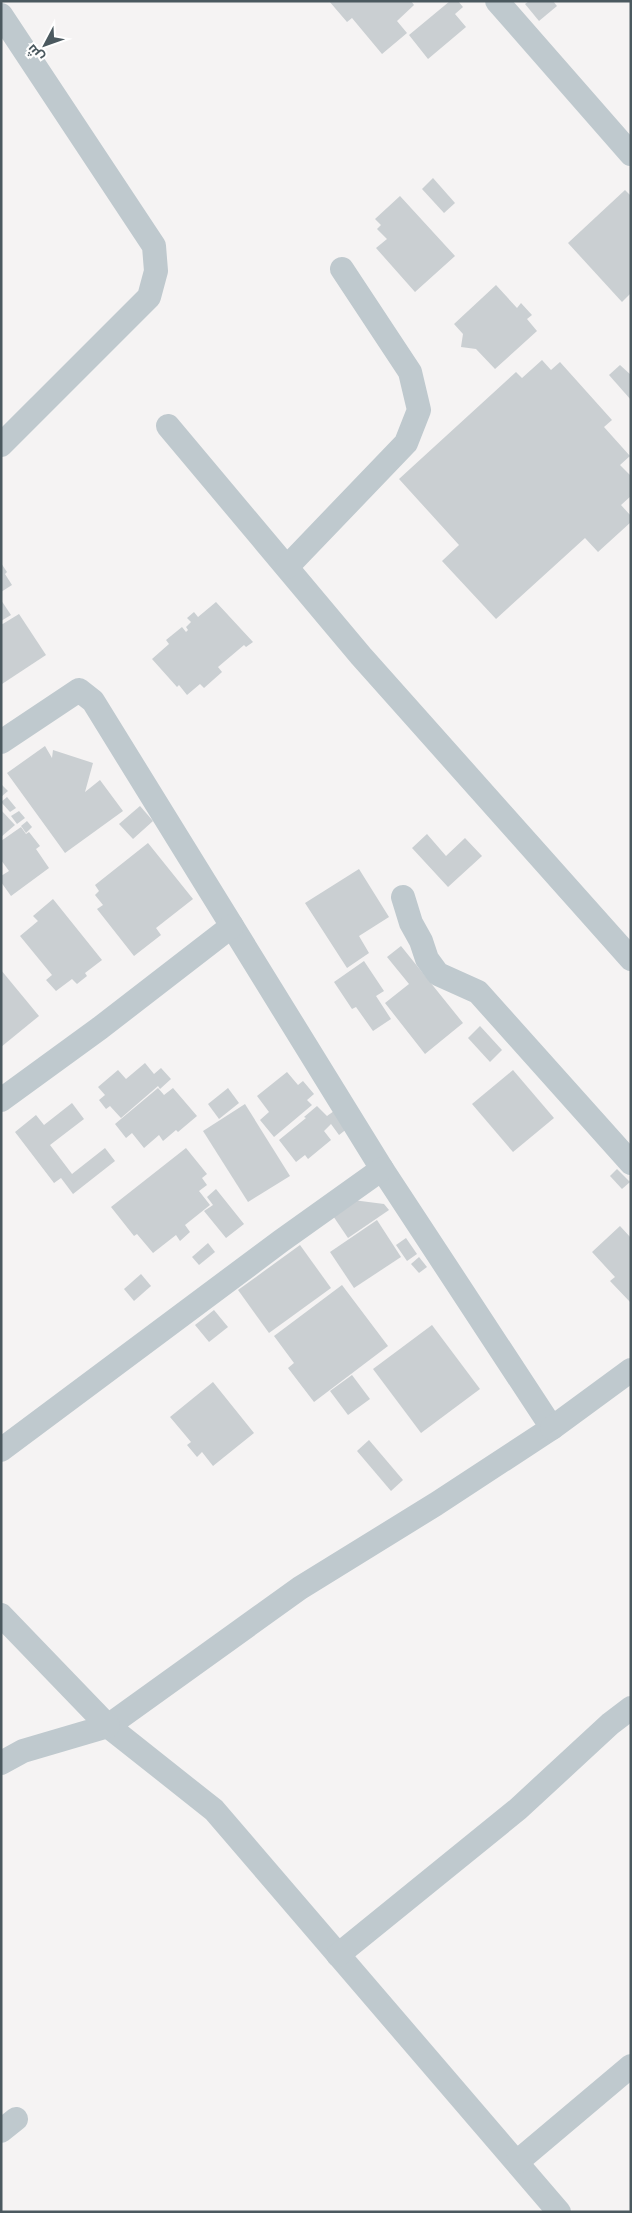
<svg xmlns="http://www.w3.org/2000/svg" width="632" height="2213" font-family="'Titillium Web',Cairo,sans-serif">
  <style>
    .building { fill: #cacfd2 }
    .lines { fill: none; stroke-linecap: round; stroke-linejoin: round }
    .minor { stroke: #bfc9ce; stroke-width: 24 }
  </style>
  <rect width="100%" height="100%" fill="#f5f3f3"/>
  <g class="building">
    <path d="M 329,1 L 411,1 L 414,5 L 397,21 L 407,33 L 382,54 L 352,18 L 347,22 Z"/>
    <path d="M 450,1 L 458,1 L 463,7 L 455,14 L 466,27 L 428,59 L 409,35 Z"/>
    <path d="M 529,1 L 553,1 L 557,6 L 539,21 L 525,4 Z"/>
    <path d="M 433,178 L 455,203 L 444,213 L 422,189 Z"/>
    <path d="M 625,190 L 631,196 L 631,293 L 622,302 L 568,243 Z"/>
    <path d="M 400,196 L 455,256 L 415,292 L 376,248 L 387,239 L 377,229 L 381,225 L 375,219 Z"/>
    <path d="M 496,285 L 517,308 L 521,303 L 532,315 L 527,319 L 537,331 L 495,369 L 476,349 L 461,347 L 463,334 L 454,324 Z"/>
    <path d="M 542,360 L 551,370 L 560,362 L 612,420 L 604,427 L 630,456 L 620,465 L 631,476 L 631,496 L 621,505 L 631,516 L 631,522 L 598,552 L 585,538 L 496,619 L 442,561 L 459,545 L 399,479 L 516,372 L 522,378 Z"/>
    <path d="M 620,365 L 631,375 L 631,400 L 609,375 Z"/>
    <path d="M 1,563 L 7,572 L 5,574 L 12,585 L 1,592 Z"/>
    <path d="M 1,600 L 11,615 L 1,621 Z"/>
    <path d="M 216,602 L 253,642 L 246,647 L 244,645 L 218,667 L 222,672 L 204,688 L 200,684 L 187,695 L 179,685 L 177,687 L 152,659 L 169,644 L 166,640 L 182,627 L 186,632 L 188,630 L 186,627 L 191,622 L 187,618 L 194,612 L 198,617 Z"/>
    <path d="M 19,614 L 46,655 L 2,684 L 1,625 Z"/>
    <path d="M 45,746 L 52,758 L 53,750 L 93,763 L 85,792 L 100,780 L 123,811 L 65,853 L 7,773 Z"/>
    <path d="M 1,784 L 8,791 L 1,797 Z"/>
    <path d="M 7,797 L 16,808 L 10,812 L 1,802 Z"/>
    <path d="M 140,806 L 153,821 L 133,839 L 119,824 Z"/>
    <path d="M 1,810 L 15,825 L 1,837 Z"/>
    <path d="M 19,811 L 25,818 L 17,824 L 11,816 Z"/>
    <path d="M 27,821 L 32,827 L 26,833 L 21,826 Z"/>
    <path d="M 21,827 L 26,834 L 29,832 L 40,846 L 36,849 L 49,868 L 11,896 L 1,882 L 1,876 L 9,871 L 1,860 L 1,841 Z"/>
    <path d="M 427,834 L 446,856 L 465,838 L 482,856 L 448,887 L 412,848 Z"/>
    <path d="M 148,843 L 193,899 L 156,928 L 161,935 L 134,956 L 97,909 L 103,905 L 95,895 L 99,891 L 95,885 Z"/>
    <path d="M 359,869 L 389,917 L 359,936 L 369,953 L 347,968 L 305,903 Z"/>
    <path d="M 53,899 L 102,960 L 85,973 L 87,976 L 77,984 L 72,979 L 56,991 L 46,980 L 52,975 L 20,936 L 38,921 L 33,916 Z"/>
    <path d="M 401,946 L 463,1023 L 425,1054 L 385,1003 L 409,984 L 387,957 Z"/>
    <path d="M 364,961 L 384,991 L 376,996 L 391,1019 L 373,1031 L 356,1007 L 352,1009 L 334,982 Z"/>
    <path d="M 1,970 L 39,1016 L 1,1047 Z"/>
    <path d="M 480,1026 L 502,1050 L 490,1062 L 468,1038 Z"/>
    <path d="M 145,1063 L 154,1074 L 161,1068 L 171,1079 L 160,1089 L 158,1086 L 121,1118 L 110,1106 L 106,1109 L 99,1100 L 105,1095 L 98,1087 L 118,1070 L 126,1079 Z"/>
    <path d="M 513,1070 L 554,1118 L 513,1152 L 472,1104 Z"/>
    <path d="M 287,1072 L 298,1085 L 303,1081 L 314,1094 L 307,1100 L 312,1105 L 274,1137 L 260,1120 L 269,1112 L 257,1096 Z"/>
    <path d="M 158,1088 L 164,1095 L 173,1088 L 197,1116 L 178,1132 L 176,1130 L 163,1141 L 159,1135 L 144,1148 L 132,1133 L 126,1138 L 115,1124 Z"/>
    <path d="M 228,1088 L 239,1103 L 219,1119 L 208,1104 Z"/>
    <path d="M 72,1103 L 84,1119 L 50,1145 L 72,1174 L 105,1148 L 115,1161 L 73,1194 L 61,1178 L 54,1183 L 15,1132 L 36,1115 L 44,1125 Z"/>
    <path d="M 245,1104 L 290,1176 L 248,1202 L 203,1131 Z"/>
    <path d="M 317,1106 L 327,1116 L 334,1111 L 348,1128 L 339,1135 L 331,1124 L 324,1131 L 331,1140 L 308,1159 L 305,1155 L 296,1162 L 279,1140 L 306,1118 L 304,1117 Z"/>
    <path d="M 186,1148 L 207,1174 L 202,1178 L 207,1185 L 199,1191 L 210,1205 L 185,1225 L 190,1232 L 180,1241 L 176,1235 L 153,1253 L 137,1234 L 134,1236 L 111,1207 Z"/>
    <path d="M 617,1169 L 630,1182 L 622,1189 L 610,1176 Z"/>
    <path d="M 216,1189 L 244,1224 L 226,1238 L 204,1211 L 213,1205 L 207,1197 Z"/>
    <path d="M 345,1199 L 384,1204 L 389,1210 L 348,1238 L 329,1210 Z"/>
    <path d="M 377,1220 L 401,1257 L 354,1288 L 330,1252 Z"/>
    <path d="M 620,1226 L 631,1238 L 631,1303 L 610,1281 L 615,1277 L 592,1252 Z"/>
    <path d="M 406,1238 L 417,1254 L 407,1261 L 396,1245 Z"/>
    <path d="M 208,1243 L 215,1252 L 199,1265 L 192,1257 Z"/>
    <path d="M 300,1245 L 331,1288 L 269,1333 L 238,1290 Z"/>
    <path d="M 419,1257 L 427,1267 L 419,1273 L 411,1264 Z"/>
    <path d="M 141,1274 L 151,1286 L 134,1301 L 124,1289 Z"/>
    <path d="M 342,1285 L 388,1346 L 314,1402 L 288,1368 L 294,1363 L 274,1336 Z"/>
    <path d="M 214,1310 L 228,1327 L 209,1342 L 195,1325 Z"/>
    <path d="M 432,1325 L 480,1389 L 421,1433 L 373,1369 Z"/>
    <path d="M 352,1375 L 370,1399 L 348,1415 L 330,1391 Z"/>
    <path d="M 213,1382 L 254,1433 L 213,1466 L 202,1452 L 197,1457 L 187,1445 L 191,1442 L 170,1417 Z"/>
    <path d="M 369,1440 L 403,1480 L 391,1491 L 357,1451 Z"/>
  </g>
  <g class="lines">
    <g class="minor">
      <path d="M 497,1 L 631,154"/>
      <path d="M 1,15 L 154,246 L 156,271 L 149,297 L 1,445"/>
      <path d="M 168,426 L 361,656 L 631,959"/>
      <path d="M 287,567 L 406,443 L 419,410 L 410,372 L 342,269"/>
      <path d="M 1,742 L 79,690 L 93,701 L 382,1169 L 552,1428 L 436,1504 L 300,1588 L 108,1726 L 214,1810 L 559,2212"/>
      <path d="M 403,897 L 411,923 L 421,941 L 427,959 L 438,974 L 478,992 L 631,1163"/>
      <path d="M 1,1100 L 100,1028 L 232,926"/>
      <path d="M 552,1428 L 631,1370"/>
      <path d="M 1,1450 L 281,1241 L 382,1169"/>
      <path d="M 1,1615 L 108,1726 L 23,1751 L 1,1763"/>
      <path d="M 338,1955 L 518,1809 L 610,1724 L 631,1708"/>
      <path d="M 1,2131 L 16,2119"/>
      <path d="M 517,2162 L 631,2066"/>
    </g>
  </g>
  <rect width="632" height="2213" fill="none" stroke="#4b595f" stroke-width="5"/>
  <g transform="translate(45 45) rotate(229)" stroke="#ffffff" stroke-width="4" paint-order="stroke">
  <path d="M0-4L9 19L0 12L-9 19Z" fill="#4b595f"/>
  <text y="-8" font-size="14" font-weight="bold" text-anchor="middle" fill="#4b595f">ش</text>
  </g>
</svg>
